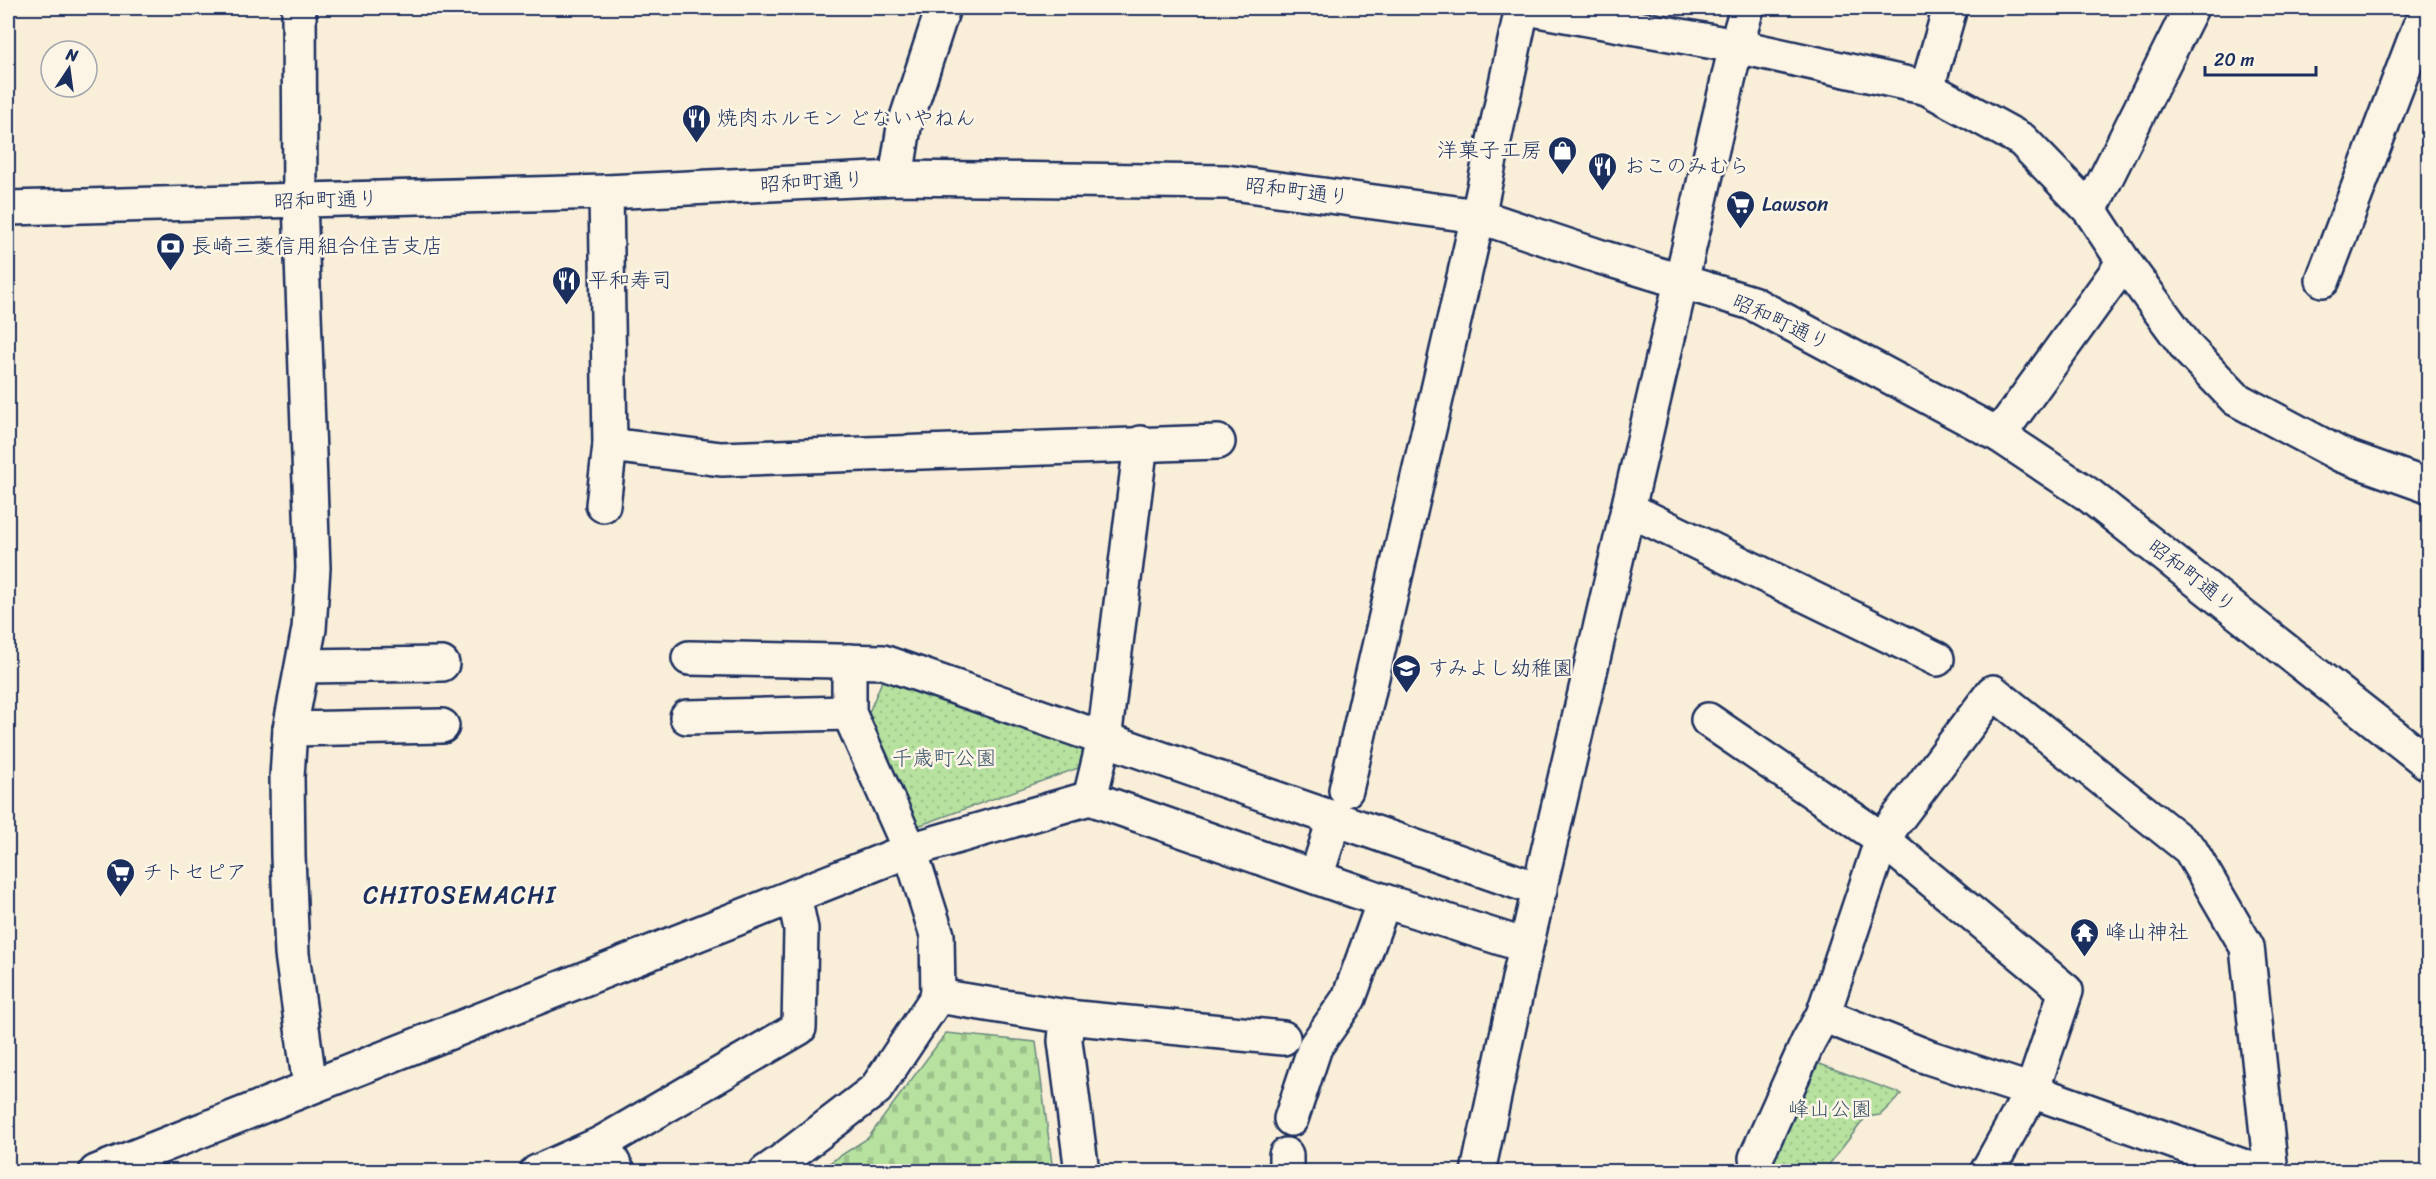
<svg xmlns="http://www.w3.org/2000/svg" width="2436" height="1179" font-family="Sriracha,'Klee One',sans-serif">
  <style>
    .cemetery { fill: url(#cemetery-stones); stroke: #68887e; stroke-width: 1.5 }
    .park { fill: url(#park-dots); stroke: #68887e; stroke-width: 1.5 }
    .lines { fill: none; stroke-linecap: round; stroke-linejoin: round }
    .street-casing { stroke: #1b2f5e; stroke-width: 38 }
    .secondary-casing { stroke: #1b2f5e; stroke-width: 38 }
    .street { stroke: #fcf5e5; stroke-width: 33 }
    .secondary { stroke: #fcf5e5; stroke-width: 33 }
    .labels { text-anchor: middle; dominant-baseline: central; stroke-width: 5; stroke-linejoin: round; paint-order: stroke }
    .poi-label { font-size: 21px; fill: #1b2f5e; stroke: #fcf5e5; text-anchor: start }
    .street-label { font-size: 21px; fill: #1b2f5e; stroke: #fcf5e5 }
    .park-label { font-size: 21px; fill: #3a536b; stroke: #fcf5e5 }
    .quarter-label { font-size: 24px; letter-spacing: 1.5px; fill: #1b2f5e; stroke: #fcf5e5 }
  </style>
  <defs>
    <pattern id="cemetery-stones" width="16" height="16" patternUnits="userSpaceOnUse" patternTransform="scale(1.5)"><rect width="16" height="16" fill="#b6e19e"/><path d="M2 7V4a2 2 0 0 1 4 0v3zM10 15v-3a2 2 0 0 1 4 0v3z" fill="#9cc18a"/></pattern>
    <pattern id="park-dots" width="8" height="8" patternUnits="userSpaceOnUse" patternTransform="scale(1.5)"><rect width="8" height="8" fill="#b6e19e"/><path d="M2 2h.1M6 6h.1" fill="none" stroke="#9cc18a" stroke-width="1.8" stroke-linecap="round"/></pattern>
  </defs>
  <rect width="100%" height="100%" fill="#f9eed8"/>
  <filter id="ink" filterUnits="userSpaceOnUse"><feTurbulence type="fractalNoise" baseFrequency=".0167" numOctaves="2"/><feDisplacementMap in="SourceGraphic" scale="12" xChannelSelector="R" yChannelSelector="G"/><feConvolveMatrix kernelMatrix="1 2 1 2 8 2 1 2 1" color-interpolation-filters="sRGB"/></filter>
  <g filter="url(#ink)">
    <path class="cemetery" d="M 946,1033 L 1036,1042 L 1053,1171 L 817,1171 L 868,1138 Z"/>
    <g class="park">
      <path d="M 882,681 L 1086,749 L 1081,767 L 915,827 L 865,722 Z"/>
      <path d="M 1817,1063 L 1902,1094 L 1880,1115 L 1866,1117 L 1824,1171 L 1760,1172 Z"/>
    </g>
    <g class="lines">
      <defs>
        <g id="street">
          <path d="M 1527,8 L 1736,46 L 1927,88 L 2022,140 L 2090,210 L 2124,262 L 2188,349 L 2236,399 L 2341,455 L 2428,486"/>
          <path d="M 1927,88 L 1950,8"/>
          <path d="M 2090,210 L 2191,8"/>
          <path d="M 2323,280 L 2419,28 L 2428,14"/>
          <path d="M 1999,435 L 2124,262"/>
          <path d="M 1141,443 L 1104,740 L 1090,798 L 1384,901 L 1526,946"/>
          <path d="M 610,445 L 721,459 L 1218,442"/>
          <path d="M 603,505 L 610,445 L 606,192"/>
          <path d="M 1628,509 L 1937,659"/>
          <path d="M 689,658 L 883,662 L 1540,890"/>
          <path d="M 849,661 L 849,713 L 910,850 L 937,935 L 938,996"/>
          <path d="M 303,666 L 442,664"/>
          <path d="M 687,717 L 849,713"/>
          <path d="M 1708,720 L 1882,839 L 2066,991 L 2032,1091 L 1987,1172"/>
          <path d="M 290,729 L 442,726"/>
          <path d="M 1346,790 L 1478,216 L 1522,8"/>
          <path d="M 1316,877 L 1335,817"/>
          <path d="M 1823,1015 L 1928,1057 L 2032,1091 L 2259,1172"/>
          <path d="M 1067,1017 L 1065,1041 L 1082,1172"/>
          <path d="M 1291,1119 L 1315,1047 L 1349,998 L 1384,901"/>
          <path d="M 602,1143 L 618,1172"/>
          <path d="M 1756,1158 L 1808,1042 L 1823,1015 L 1882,839 L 1993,692 L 2190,849 L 2247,947 L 2271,1172"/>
          <path d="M 537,1172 L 602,1143 L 799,1028 L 801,929 L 794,896"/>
          <path d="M 766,1172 L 779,1163 L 876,1089 L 938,996 L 1067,1017 L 1283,1038"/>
          <path d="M 1286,1172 L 1286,1155"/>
          <path d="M 1478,1172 L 1526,946 L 1736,46 L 1747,8"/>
        </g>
        <g id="secondary">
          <path d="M 299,8 L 300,201 L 313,568 L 309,629 L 290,729 L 287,777 L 288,856 L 292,954 L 310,1087"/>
          <path d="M 896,178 L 904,127 L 943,8"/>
          <path d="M 8,208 L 606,192 L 896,178 L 1226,182 L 1478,216 L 1601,257 L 1752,303 L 1999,435 L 2089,495 L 2428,763"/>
          <path d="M 96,1172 L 910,850 L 1090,798"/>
        </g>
      </defs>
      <use href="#street" class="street-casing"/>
      <use href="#secondary" class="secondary-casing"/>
      <use href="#street" class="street"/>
      <use href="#secondary" class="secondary"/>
    </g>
  </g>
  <defs>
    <symbol id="restaurant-pin" viewBox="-11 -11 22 30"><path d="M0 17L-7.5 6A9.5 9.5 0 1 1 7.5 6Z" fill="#1b2f5e" stroke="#fcf5e5"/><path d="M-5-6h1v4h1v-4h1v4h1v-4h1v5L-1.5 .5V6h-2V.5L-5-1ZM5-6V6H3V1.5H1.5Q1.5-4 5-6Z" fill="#fff"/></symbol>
    <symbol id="shop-pin" viewBox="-11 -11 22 30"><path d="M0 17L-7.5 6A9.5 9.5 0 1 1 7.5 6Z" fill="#1b2f5e" stroke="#fcf5e5"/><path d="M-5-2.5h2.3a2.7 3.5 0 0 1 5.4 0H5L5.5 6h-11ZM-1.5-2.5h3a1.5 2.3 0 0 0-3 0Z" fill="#fff"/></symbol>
    <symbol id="supermarket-pin" viewBox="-11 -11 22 30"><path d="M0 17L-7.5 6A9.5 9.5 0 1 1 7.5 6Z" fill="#1b2f5e" stroke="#fcf5e5"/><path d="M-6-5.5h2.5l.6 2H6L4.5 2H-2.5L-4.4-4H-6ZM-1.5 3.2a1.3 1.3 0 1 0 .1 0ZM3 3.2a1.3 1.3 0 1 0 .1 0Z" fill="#fff"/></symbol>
    <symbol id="bank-pin" viewBox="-11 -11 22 30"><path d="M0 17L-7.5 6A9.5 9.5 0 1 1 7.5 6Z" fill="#1b2f5e" stroke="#fcf5e5"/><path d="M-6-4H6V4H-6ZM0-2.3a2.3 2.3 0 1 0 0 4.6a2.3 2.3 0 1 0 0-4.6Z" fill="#fff"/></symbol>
    <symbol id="school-pin" viewBox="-11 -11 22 30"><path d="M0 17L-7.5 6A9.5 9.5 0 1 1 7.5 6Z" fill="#1b2f5e" stroke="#fcf5e5"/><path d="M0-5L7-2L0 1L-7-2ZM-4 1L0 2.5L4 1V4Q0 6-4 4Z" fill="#fff"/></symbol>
    <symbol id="temple-pin" viewBox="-11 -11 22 30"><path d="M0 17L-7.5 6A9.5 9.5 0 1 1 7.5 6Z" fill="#1b2f5e" stroke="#fcf5e5"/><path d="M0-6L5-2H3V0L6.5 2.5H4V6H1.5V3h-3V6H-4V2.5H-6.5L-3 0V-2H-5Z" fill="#fff"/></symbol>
  </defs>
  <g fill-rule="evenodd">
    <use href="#restaurant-pin" x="680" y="102" width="33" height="45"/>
    <use href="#shop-pin" x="1546" y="134" width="33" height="45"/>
    <use href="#restaurant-pin" x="1586" y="150" width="33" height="45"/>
    <use href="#supermarket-pin" x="1724" y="188" width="33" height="45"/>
    <use href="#bank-pin" x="154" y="230" width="33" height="45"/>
    <use href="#restaurant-pin" x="550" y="264" width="33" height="45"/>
    <use href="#school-pin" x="1390" y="652" width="33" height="45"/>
    <use href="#supermarket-pin" x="104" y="856" width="33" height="45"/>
    <use href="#temple-pin" x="2068" y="916" width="33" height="45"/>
  </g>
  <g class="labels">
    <g class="poi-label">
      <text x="717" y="118">焼肉ホルモン どないやねん</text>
      <text x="1542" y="150" text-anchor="end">洋菓子工房</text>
      <text x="1624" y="166">おこのみむら</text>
      <text x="1762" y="204">Lawson</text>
      <text x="191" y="246">長崎三菱信用組合住吉支店</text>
      <text x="588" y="280">平和寿司</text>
      <text x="1428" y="668">すみよし幼稚園</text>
      <text x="142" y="872">チトセピア</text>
      <text x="2105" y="932">峰山神社</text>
    </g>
    <g class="street-label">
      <text transform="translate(812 182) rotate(-3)">昭和町通り</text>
      <text transform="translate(1297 191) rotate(7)">昭和町通り</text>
      <text transform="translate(326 200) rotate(-2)">昭和町通り</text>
      <text transform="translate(1781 322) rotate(25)">昭和町通り</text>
      <text transform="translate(2192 576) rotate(38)">昭和町通り</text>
    </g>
    <g class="park-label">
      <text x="944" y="758">千歳町公園</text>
      <text x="1830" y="1109">峰山公園</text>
    </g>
    <g class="quarter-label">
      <text x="460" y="895">CHITOSEMACHI</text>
    </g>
  </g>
  <rect width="2436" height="1179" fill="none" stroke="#fcf5e5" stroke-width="30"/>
  <rect x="15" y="15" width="2406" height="1149" fill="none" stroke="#1b2f5e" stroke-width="2" filter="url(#ink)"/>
  <g transform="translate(69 69) rotate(13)"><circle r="28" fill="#fcf5e5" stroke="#a2a6af" stroke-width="1.5"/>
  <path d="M0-4.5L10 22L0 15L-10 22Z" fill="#1b2f5e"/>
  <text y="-9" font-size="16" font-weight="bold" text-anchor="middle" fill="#1b2f5e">N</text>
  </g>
  <path d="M2205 66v9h111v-9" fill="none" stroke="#1b2f5e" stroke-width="3"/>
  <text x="2214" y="66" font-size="18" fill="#1b2f5e" stroke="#fcf5e5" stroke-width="4.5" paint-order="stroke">20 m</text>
</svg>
